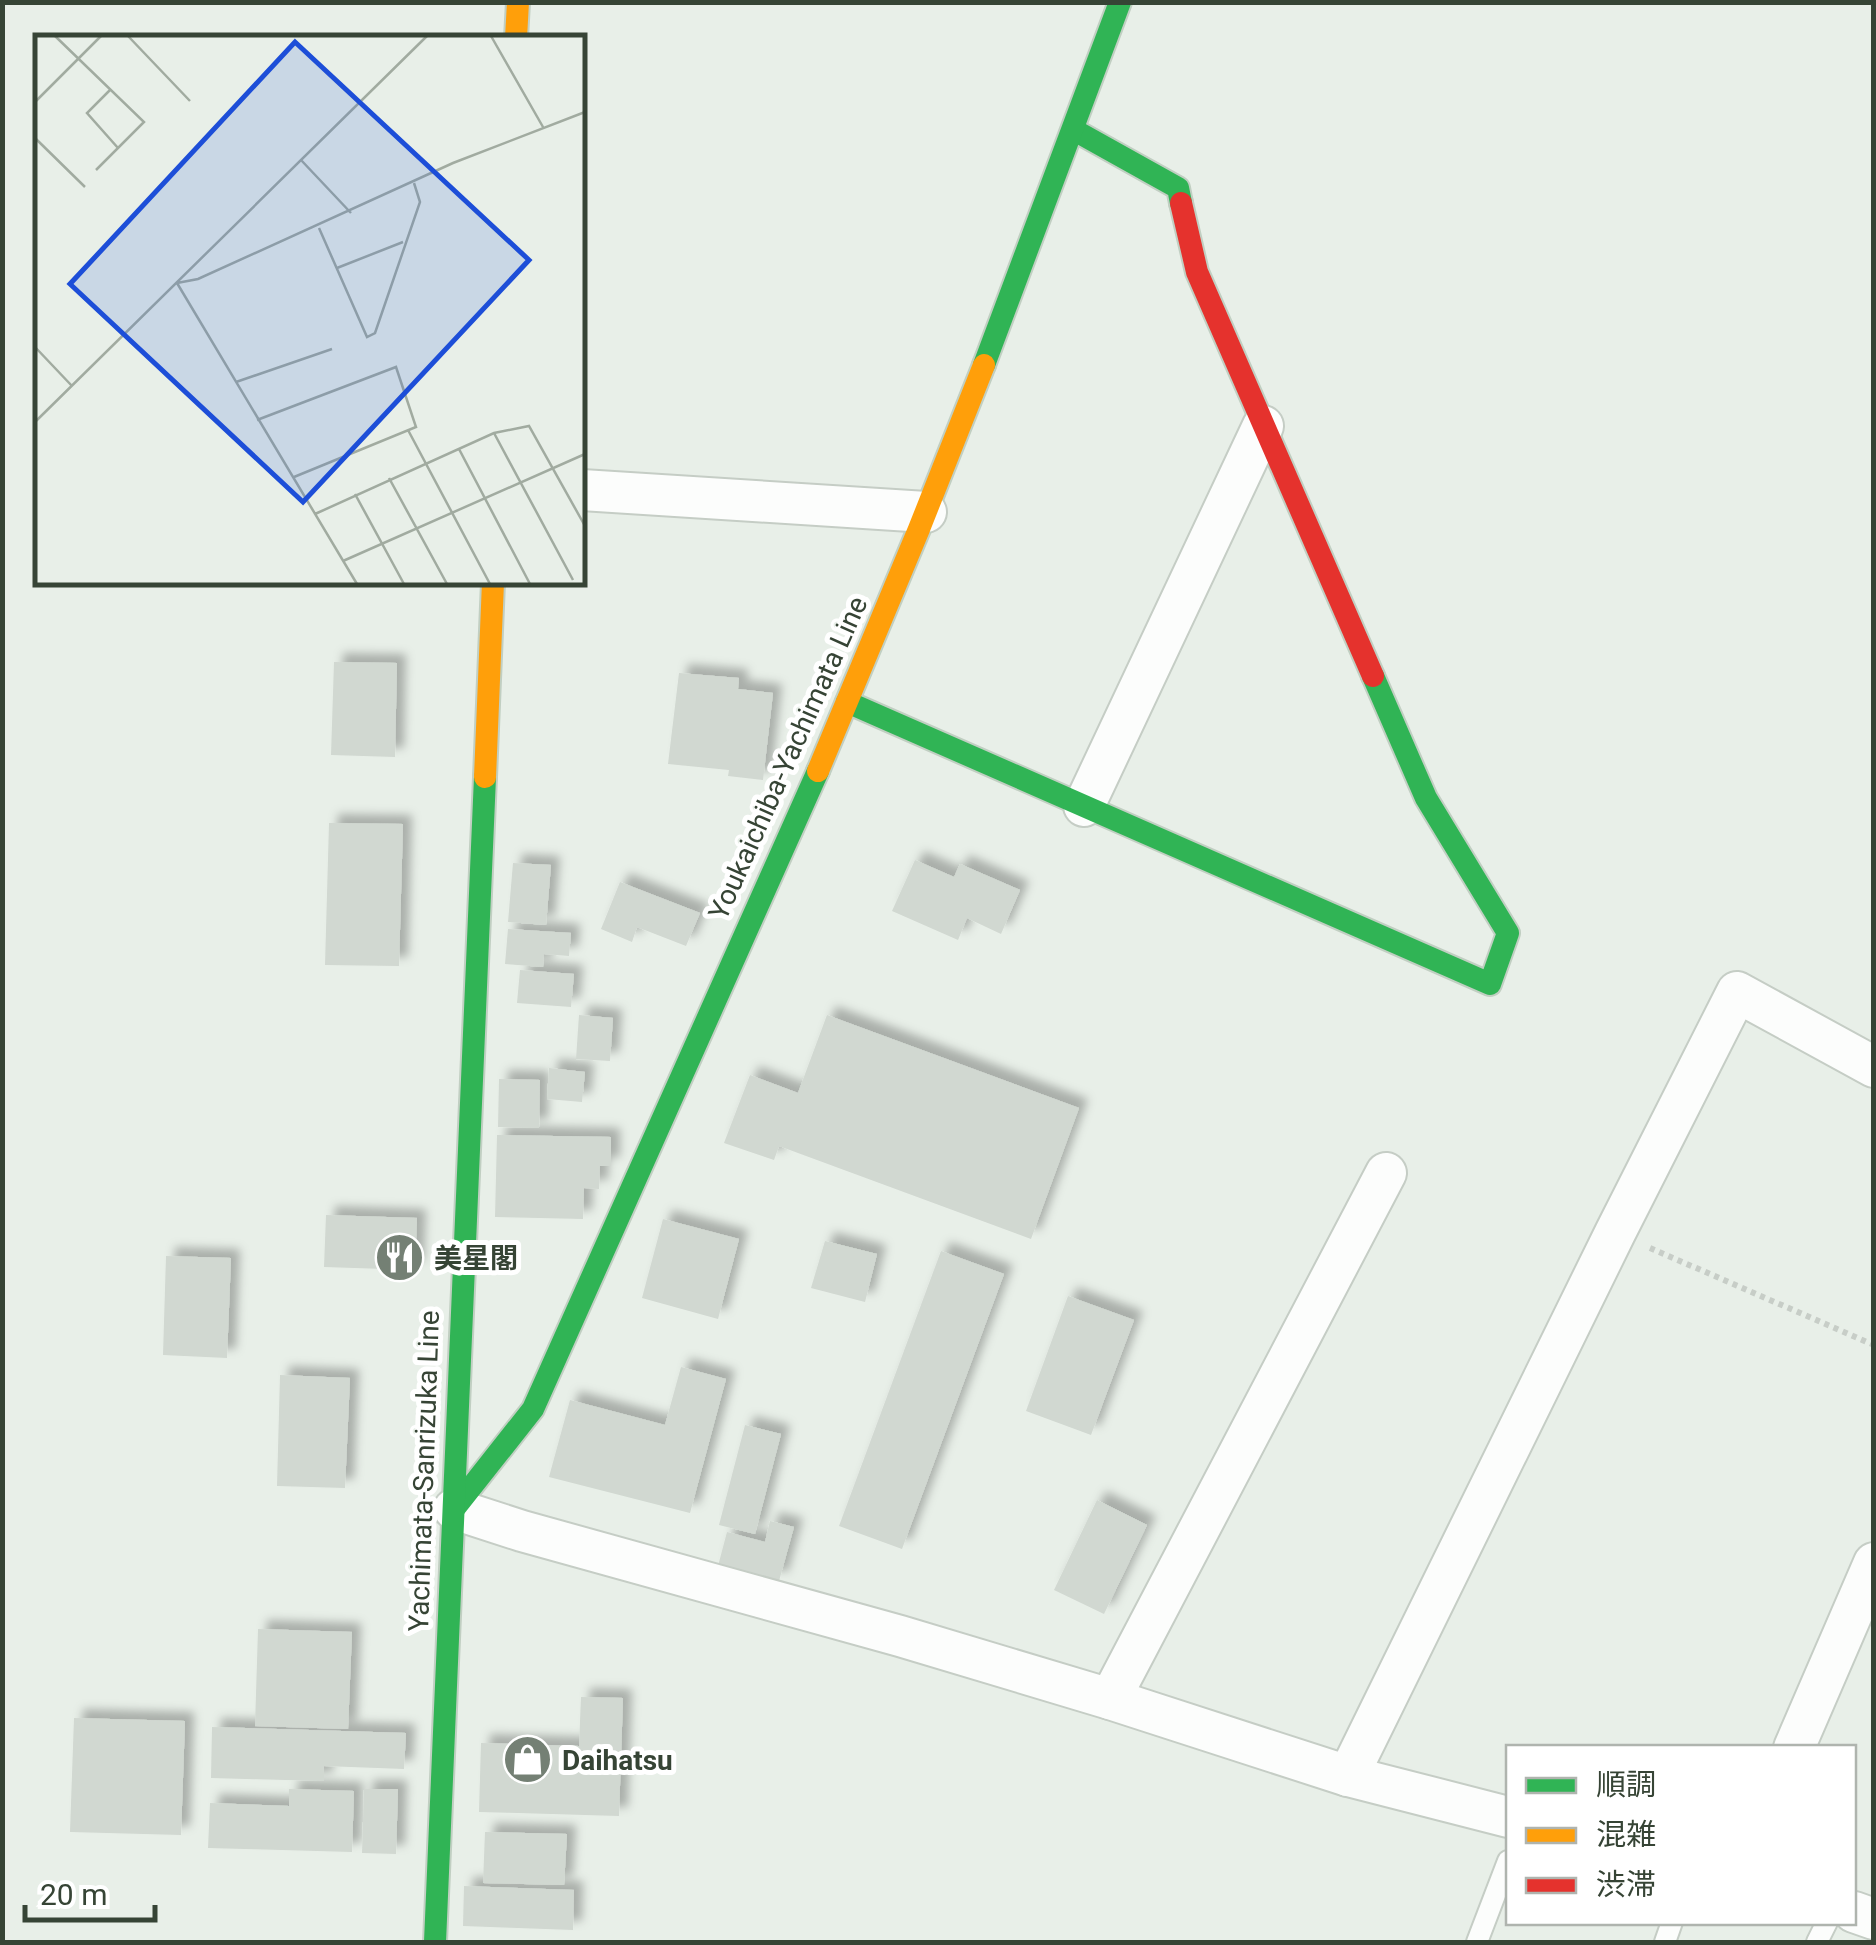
<svg xmlns="http://www.w3.org/2000/svg" width="1876" height="1945" font-family="Roboto,'Noto Sans JP',sans-serif">
  <style>
    .building { fill: #d1d8d1; filter: url(#shadow) }
    .lines { fill: none; stroke-linecap: round; stroke-linejoin: round }
    .lane-casing { stroke: #c5cdc5; stroke-width: 24 }
    .street-casing { stroke: #c5cdc5; stroke-width: 44 }
    .fast-casing { stroke: #c1cfc2; stroke-width: 26 }
    .slow-casing { stroke: #c1cfc2; stroke-width: 26 }
    .jam-casing { stroke: #c1cfc2; stroke-width: 26 }
    .path { stroke: #c7cdc7; stroke-width: 6; stroke-dasharray: 5 5; stroke-linecap: butt }
    .lane { stroke: #fcfdfc; stroke-width: 20 }
    .street { stroke: #fcfdfc; stroke-width: 40 }
    .fast { stroke: #30b455; stroke-width: 22 }
    .slow { stroke: #ff9f0a; stroke-width: 22 }
    .jam { stroke: #e5322d; stroke-width: 22 }
    .labels { text-anchor: middle; dominant-baseline: central; stroke-width: 10; stroke-linejoin: round; paint-order: stroke }
    .street-label { font-size: 28px; fill: #364435; stroke: #fff }
    .poi-label { font-size: 28px; font-weight: bold; fill: #364435; stroke: #fff; text-anchor: start }
    .inset-road { fill: none; stroke: #a1aba0; stroke-width: 2.5 }
    .view { fill: #1d4ed8; fill-opacity: 0.15; stroke: #1d4ed8; stroke-width: 5 }
    .inset-edge { fill: none; stroke: #364435; stroke-width: 5 }
  </style>
  <defs>
    <filter id="shadow"><feDropShadow dx="9" dy="-9" stdDeviation="5" flood-color="#0004"/></filter>
  </defs>
  <rect width="100%" height="100%" fill="#e8efe8"/>
  <g class="building">
    <path d="M 334,662 L 397,663 L 395,757 L 331,755 Z"/>
    <path d="M 679,673 L 739,678 L 738,689 L 773,693 L 763,780 L 728,776 L 729,770 L 668,764 Z"/>
    <path d="M 329,823 L 403,824 L 399,966 L 325,965 Z"/>
    <path d="M 915,860 L 954,877 L 960,864 L 1020,890 L 1001,934 L 967,918 L 958,940 L 892,911 Z"/>
    <path d="M 513,863 L 551,865 L 546,925 L 508,922 Z"/>
    <path d="M 620,882 L 700,913 L 686,946 L 637,927 L 632,942 L 601,929 Z"/>
    <path d="M 508,929 L 571,933 L 569,956 L 544,954 L 543,967 L 505,964 Z"/>
    <path d="M 520,970 L 574,974 L 571,1007 L 517,1003 Z"/>
    <path d="M 579,1015 L 613,1018 L 610,1061 L 576,1059 Z"/>
    <path d="M 827,1015 L 1079,1108 L 1031,1239 L 779,1146 L 774,1160 L 724,1143 L 750,1075 L 798,1093 Z"/>
    <path d="M 549,1068 L 585,1072 L 582,1102 L 547,1099 Z"/>
    <path d="M 499,1079 L 540,1080 L 539,1128 L 498,1127 Z"/>
    <path d="M 497,1135 L 611,1137 L 611,1166 L 600,1166 L 599,1189 L 584,1188 L 583,1219 L 495,1217 Z"/>
    <path d="M 326,1215 L 417,1218 L 415,1270 L 324,1267 Z"/>
    <path d="M 663,1219 L 739,1239 L 718,1319 L 642,1298 Z"/>
    <path d="M 825,1241 L 877,1254 L 865,1302 L 811,1288 Z"/>
    <path d="M 941,1251 L 1004,1274 L 902,1549 L 839,1526 Z"/>
    <path d="M 166,1256 L 231,1258 L 227,1358 L 163,1355 Z"/>
    <path d="M 1068,1296 L 1134,1320 L 1091,1435 L 1026,1411 Z"/>
    <path d="M 681,1367 L 726,1379 L 690,1513 L 549,1477 L 570,1400 L 665,1425 Z"/>
    <path d="M 280,1375 L 350,1378 L 345,1488 L 277,1486 Z"/>
    <path d="M 745,1425 L 781,1434 L 755,1534 L 719,1525 Z"/>
    <path d="M 1097,1500 L 1147,1525 L 1104,1614 L 1054,1590 Z"/>
    <path d="M 770,1521 L 794,1527 L 779,1581 L 718,1566 L 727,1532 L 765,1542 Z"/>
    <path d="M 258,1629 L 352,1632 L 348,1729 L 255,1726 Z"/>
    <path d="M 581,1697 L 623,1698 L 619,1816 L 479,1812 L 481,1743 L 579,1746 Z"/>
    <path d="M 74,1718 L 185,1721 L 181,1835 L 70,1832 Z"/>
    <path d="M 212,1727 L 406,1733 L 404,1769 L 324,1766 L 324,1781 L 211,1778 Z"/>
    <path d="M 289,1789 L 354,1791 L 352,1852 L 208,1848 L 210,1803 L 289,1806 Z"/>
    <path d="M 364,1789 L 398,1789 L 396,1854 L 362,1853 Z"/>
    <path d="M 485,1832 L 567,1834 L 564,1885 L 483,1883 Z"/>
    <path d="M 464,1886 L 574,1890 L 573,1930 L 463,1926 Z"/>
  </g>
  <g class="lines">
    <defs>
      <g id="lane">
        <path d="M 1477,1942 L 1508,1861"/>
        <path d="M 1665,1942 L 1672,1922"/>
        <path d="M 1817,1942 L 1827,1922"/>
      </g>
      <g id="street">
        <path d="M 582,490 L 926,512"/>
        <path d="M 1084,806 L 1263,426"/>
        <path d="M 454,1509 L 522,1531 L 900,1636 L 1110,1699 L 1348,1776 L 1508,1817"/>
        <path d="M 1110,1699 L 1386,1173"/>
        <path d="M 1794,1748 L 1874,1563"/>
        <path d="M 1348,1776 L 1615,1233 L 1737,992 L 1874,1067"/>
        <path d="M 1854,1912 L 1874,1919"/>
      </g>
      <g id="fast">
        <path d="M 1074,130 L 1178,188 L 1181,203"/>
        <path d="M 984,365 L 1120,2"/>
        <path d="M 847,702 L 1490,984 L 1508,933 L 1426,798 L 1373,676"/>
        <path d="M 454,1509 L 533,1409 L 818,771"/>
        <path d="M 435,1942 L 485,777"/>
      </g>
      <g id="slow">
        <path d="M 516,38 L 518,2"/>
        <path d="M 818,771 L 919,529 L 984,365"/>
        <path d="M 485,777 L 493,582"/>
      </g>
      <path id="jam" d="M 1181,203 L 1197,272 L 1373,676"/>
    </defs>
    <use href="#lane" class="lane-casing"/>
    <use href="#street" class="street-casing"/>
    <use href="#fast" class="fast-casing"/>
    <use href="#slow" class="slow-casing"/>
    <use href="#jam" class="jam-casing"/>
    <path class="path" d="M 1650,1248 L 1874,1345"/>
    <use href="#lane" class="lane"/>
    <use href="#street" class="street"/>
    <use href="#fast" class="fast"/>
    <use href="#slow" class="slow"/>
    <use href="#jam" class="jam"/>
  </g>
  <defs>
    <symbol id="restaurant-disc" viewBox="-11 -11 22 22"><circle r="9.5" fill="#748074" stroke="#fff"/><path d="M-5-6h1v4h1v-4h1v4h1v-4h1v5L-1.5 .5V6h-2V.5L-5-1ZM5-6V6H3V1.5H1.5Q1.5-4 5-6Z" fill="#fff"/></symbol>
    <symbol id="shop-disc" viewBox="-11 -11 22 22"><circle r="9.5" fill="#748074" stroke="#fff"/><path d="M-5-2.5h2.3a2.7 3.5 0 0 1 5.4 0H5L5.5 6h-11ZM-1.5-2.5h3a1.5 2.3 0 0 0-3 0Z" fill="#fff"/></symbol>
  </defs>
  <g fill-rule="evenodd">
    <use href="#restaurant-disc" x="372" y="1230" width="55" height="55"/>
    <use href="#shop-disc" x="500" y="1732" width="55" height="55"/>
  </g>
  <g class="labels">
    <g class="street-label">
      <text transform="translate(788 758) rotate(-66)">Youkaichiba-Yachimata Line</text>
      <text transform="translate(424 1471) rotate(-88)">Yachimata-Sanrizuka Line</text>
    </g>
    <g class="poi-label">
      <text x="434" y="1258">美星閣</text>
      <text x="562" y="1760">Daihatsu</text>
    </g>
  </g>
  <g transform="translate(35 35)">
    <rect width="550" height="550" fill="#e8efe8"/>
    <path class="inset-road" d="M 20,1 L 109,87 L 61,135M 93,1 L 155,66M 456,1 L 508,92M 76,54 L 52,78 L 83,113M 0,67 L 66,1M 0,103 L 50,152M 266,125 L 316,178M 284,193 L 332,302 L 340,298 L 385,167 L 379,148M 302,233 L 368,207M 142,248 L 322,549M 142,248 L 163,244 L 418,128 L 550,77M 0,312 L 37,351M 201,347 L 297,314M 222,385 L 361,332 L 381,392 L 259,442M 0,387 L 392,1M 373,395 L 455,549M 459,398 L 538,545M 424,414 L 495,549M 354,443 L 412,549M 320,459 L 369,549M 280,479 L 459,398 L 494,391 L 550,491M 308,526 L 550,419"/>
    <path class="view" d="M 260,7 L 494,225 L 268,467 L 35,249 Z"/>
    <rect width="550" height="550" class="inset-edge"/>
  </g>
  <rect width="1876" height="1945" fill="none" stroke="#364435" stroke-width="10"/>
  <rect x="1506" y="1745" width="350" height="180" fill="#ffffff" stroke="#afb4ae" stroke-width="2.5"/>
  <rect x="1526" y="1778" width="50" height="15" fill="#30b455" stroke="#afb4ae" stroke-width="2.5"/>
  <text x="1596" y="1795" font-size="30" fill="#364435">順調</text>
  <rect x="1526" y="1828" width="50" height="15" fill="#ff9f0a" stroke="#afb4ae" stroke-width="2.5"/>
  <text x="1596" y="1845" font-size="30" fill="#364435">混雑</text>
  <rect x="1526" y="1878" width="50" height="15" fill="#e5322d" stroke="#afb4ae" stroke-width="2.5"/>
  <text x="1596" y="1895" font-size="30" fill="#364435">渋滞</text>
  <path d="M25 1905v15h130v-15" fill="none" stroke="#364435" stroke-width="5"/>
  <text x="40" y="1905" font-size="30" fill="#364435" stroke="#ffffff" stroke-width="8" paint-order="stroke">20 m</text>
</svg>
